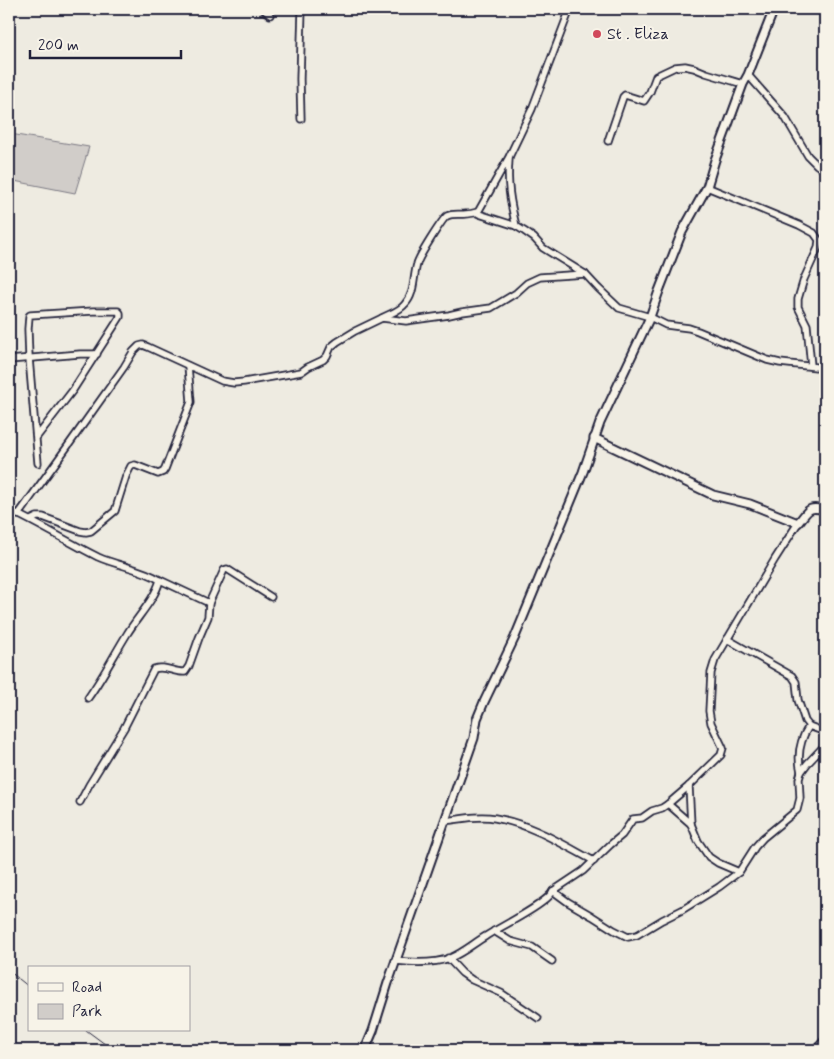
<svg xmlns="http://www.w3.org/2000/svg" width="834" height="1059" font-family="Mynerve,sans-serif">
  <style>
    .green { fill: #d1cdc9; stroke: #7a7882 }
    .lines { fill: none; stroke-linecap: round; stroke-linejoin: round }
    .minor-casing { stroke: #22223b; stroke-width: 9 }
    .tertiary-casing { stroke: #22223b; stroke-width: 11 }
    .minor { stroke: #f7f3e8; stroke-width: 5.5 }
    .tertiary { stroke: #f7f3e8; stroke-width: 7 }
    .rail { stroke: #22223b; stroke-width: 1 }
    .poi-dot { fill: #d1495b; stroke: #f7f3e8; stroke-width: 2 }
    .labels { text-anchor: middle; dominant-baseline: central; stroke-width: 4; stroke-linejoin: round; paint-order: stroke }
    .poi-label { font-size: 16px; fill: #22223b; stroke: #f7f3e8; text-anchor: start }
  </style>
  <rect width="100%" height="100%" fill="#eeebe1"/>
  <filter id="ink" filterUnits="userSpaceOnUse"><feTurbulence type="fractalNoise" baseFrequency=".02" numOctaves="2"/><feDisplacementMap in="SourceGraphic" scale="10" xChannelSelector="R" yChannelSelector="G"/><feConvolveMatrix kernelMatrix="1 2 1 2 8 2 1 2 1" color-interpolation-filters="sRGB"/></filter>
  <g filter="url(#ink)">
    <path class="green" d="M 10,134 L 89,147 L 75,193 L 9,180 Z"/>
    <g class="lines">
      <defs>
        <g id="minor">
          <path d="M 263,9 L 270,15"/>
          <path d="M 570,9 L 532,109 L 509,157 L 478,212 L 479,214 L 516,226 L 524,231 L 534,238 L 543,248 L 585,274 L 598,288 L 619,308 L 650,317 L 666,325 L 689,328 L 698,331 L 767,360 L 780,363 L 825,368"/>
          <path d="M 748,75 L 785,117 L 808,156 L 817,165 L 825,171"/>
          <path d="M 301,119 L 300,79 L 302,9"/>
          <path d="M 608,141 L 623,97 L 625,95 L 644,101 L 650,92 L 656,76 L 675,67 L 685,66 L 694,68 L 706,73 L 743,84"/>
          <path d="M 509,159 C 507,184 510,201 516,226"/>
          <path d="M 707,187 L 799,225 L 814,233 L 819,240 L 818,248 L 804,279 L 798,299 L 798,307 L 807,325 L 811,366"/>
          <path d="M 382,318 C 389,314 400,311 405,304 C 415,294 413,277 417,264 C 418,258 443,218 447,216 C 453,213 460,215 466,214 C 470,214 474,213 478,212"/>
          <path d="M 9,360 L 80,354 L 97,354"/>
          <path d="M 36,438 L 73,390 L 120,317 L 120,313 L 118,311 L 93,311 L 30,315 L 29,316 L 28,329 L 29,358 L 38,463"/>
          <path d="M 9,510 C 39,524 68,542 98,557 C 118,566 141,568 160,580 C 155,599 138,616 127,634 C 114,655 103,677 88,698"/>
          <path d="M 18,515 L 70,443 L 124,367 L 133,352 L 139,346 L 143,345 L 148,347 L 222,381 L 234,383 L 244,382 L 301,372 L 308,367 L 323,360 L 327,356 L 331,347 L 337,342 L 355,331 L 382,318 L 406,321 L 449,315 L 462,312 L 491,308 L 516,293 L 527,283 L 540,277 L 585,274"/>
          <path d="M 31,520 L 37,517 L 43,517 L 80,531 L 86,532 L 91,531 L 115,511 L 126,476 L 131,466 L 135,465 L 158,474 L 163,472 L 165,469 L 191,402 L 188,366"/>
          <path d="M 160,580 L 209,603"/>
          <path d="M 727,639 L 792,676 L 796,682 L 798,700 L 805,721 L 809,726 L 825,732"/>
          <path d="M 801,772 C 797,756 800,740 809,726"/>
          <path d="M 689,786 L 691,824"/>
          <path d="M 80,802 L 89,785 L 124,728 L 154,669 C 165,665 174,673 185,672 L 189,666 L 199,638 L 208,617 L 209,603 L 224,570 L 227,569 L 271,597"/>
          <path d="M 668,804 L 691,824 L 698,841 L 709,857 L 718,863 L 739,872"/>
          <path d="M 445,821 C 461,819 479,815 495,818 C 531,824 562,844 594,861"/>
          <path d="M 553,891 L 568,902 L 592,916 L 614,930 L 628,937 L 637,935 L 662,920 L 682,910 L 719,887 L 739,872 L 755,847 L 763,838 L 797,810 L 800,798 L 799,779 L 801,772 L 807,764 L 825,745"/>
          <path d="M 494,931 L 510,941 L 532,947 L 552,961"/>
          <path d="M 448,958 L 462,973 L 472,980 L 501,993 L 538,1018"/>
          <path d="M 396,961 C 413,963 433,964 450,958 C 463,953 474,943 486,936 C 500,927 547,904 553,891 L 583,871 L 610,845 L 622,835 L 633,819 L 642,818 L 652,811 L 662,808 L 668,804 L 689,786 L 721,755 L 723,748 L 711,723 L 709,711 L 711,673 L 715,660 L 775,559 L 798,523"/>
          <path d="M 815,1050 L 825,1039"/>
        </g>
        <g id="tertiary">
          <path d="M 594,438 L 713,495 L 750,504 L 798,523 C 809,510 807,506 825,510"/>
          <path d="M 365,1050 L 373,1031 L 388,983 L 474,738 L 477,719 L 484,702 L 515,637 L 583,472 L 600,423 L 650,317 L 659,291 L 682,232 L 707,187 L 715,160 L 743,84 L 748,75 L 774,9"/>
        </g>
      </defs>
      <use href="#minor" class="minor-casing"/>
      <use href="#tertiary" class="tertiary-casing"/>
      <use href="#minor" class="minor"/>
      <use href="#tertiary" class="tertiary"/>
      <g class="rail">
        <path d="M 9,971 L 29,987"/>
        <path d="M 86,1030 L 113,1050"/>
      </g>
    </g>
  </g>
  <circle class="poi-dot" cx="597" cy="34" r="5"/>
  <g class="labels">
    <g class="poi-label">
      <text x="607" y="34">St . Eliza</text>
    </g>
  </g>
  <rect width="834" height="1059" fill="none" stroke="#f7f3e8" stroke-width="30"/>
  <rect x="15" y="15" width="804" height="1029" fill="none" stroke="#22223b" stroke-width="2" filter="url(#ink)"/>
  <rect x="28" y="966" width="162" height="65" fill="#f7f3e8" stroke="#a29fa3"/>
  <rect x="38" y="983" width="25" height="8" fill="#f7f3e8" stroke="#a29fa3"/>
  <text x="72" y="992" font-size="15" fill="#22223b">Road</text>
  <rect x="38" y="1004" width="25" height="15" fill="#d1cdc9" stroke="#a29fa3"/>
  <text x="72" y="1016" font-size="15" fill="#22223b">Park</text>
  <path d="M30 50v8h151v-8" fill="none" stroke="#22223b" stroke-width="2.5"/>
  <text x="38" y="50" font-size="15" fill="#22223b" stroke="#f7f3e8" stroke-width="4" paint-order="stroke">200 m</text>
</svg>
